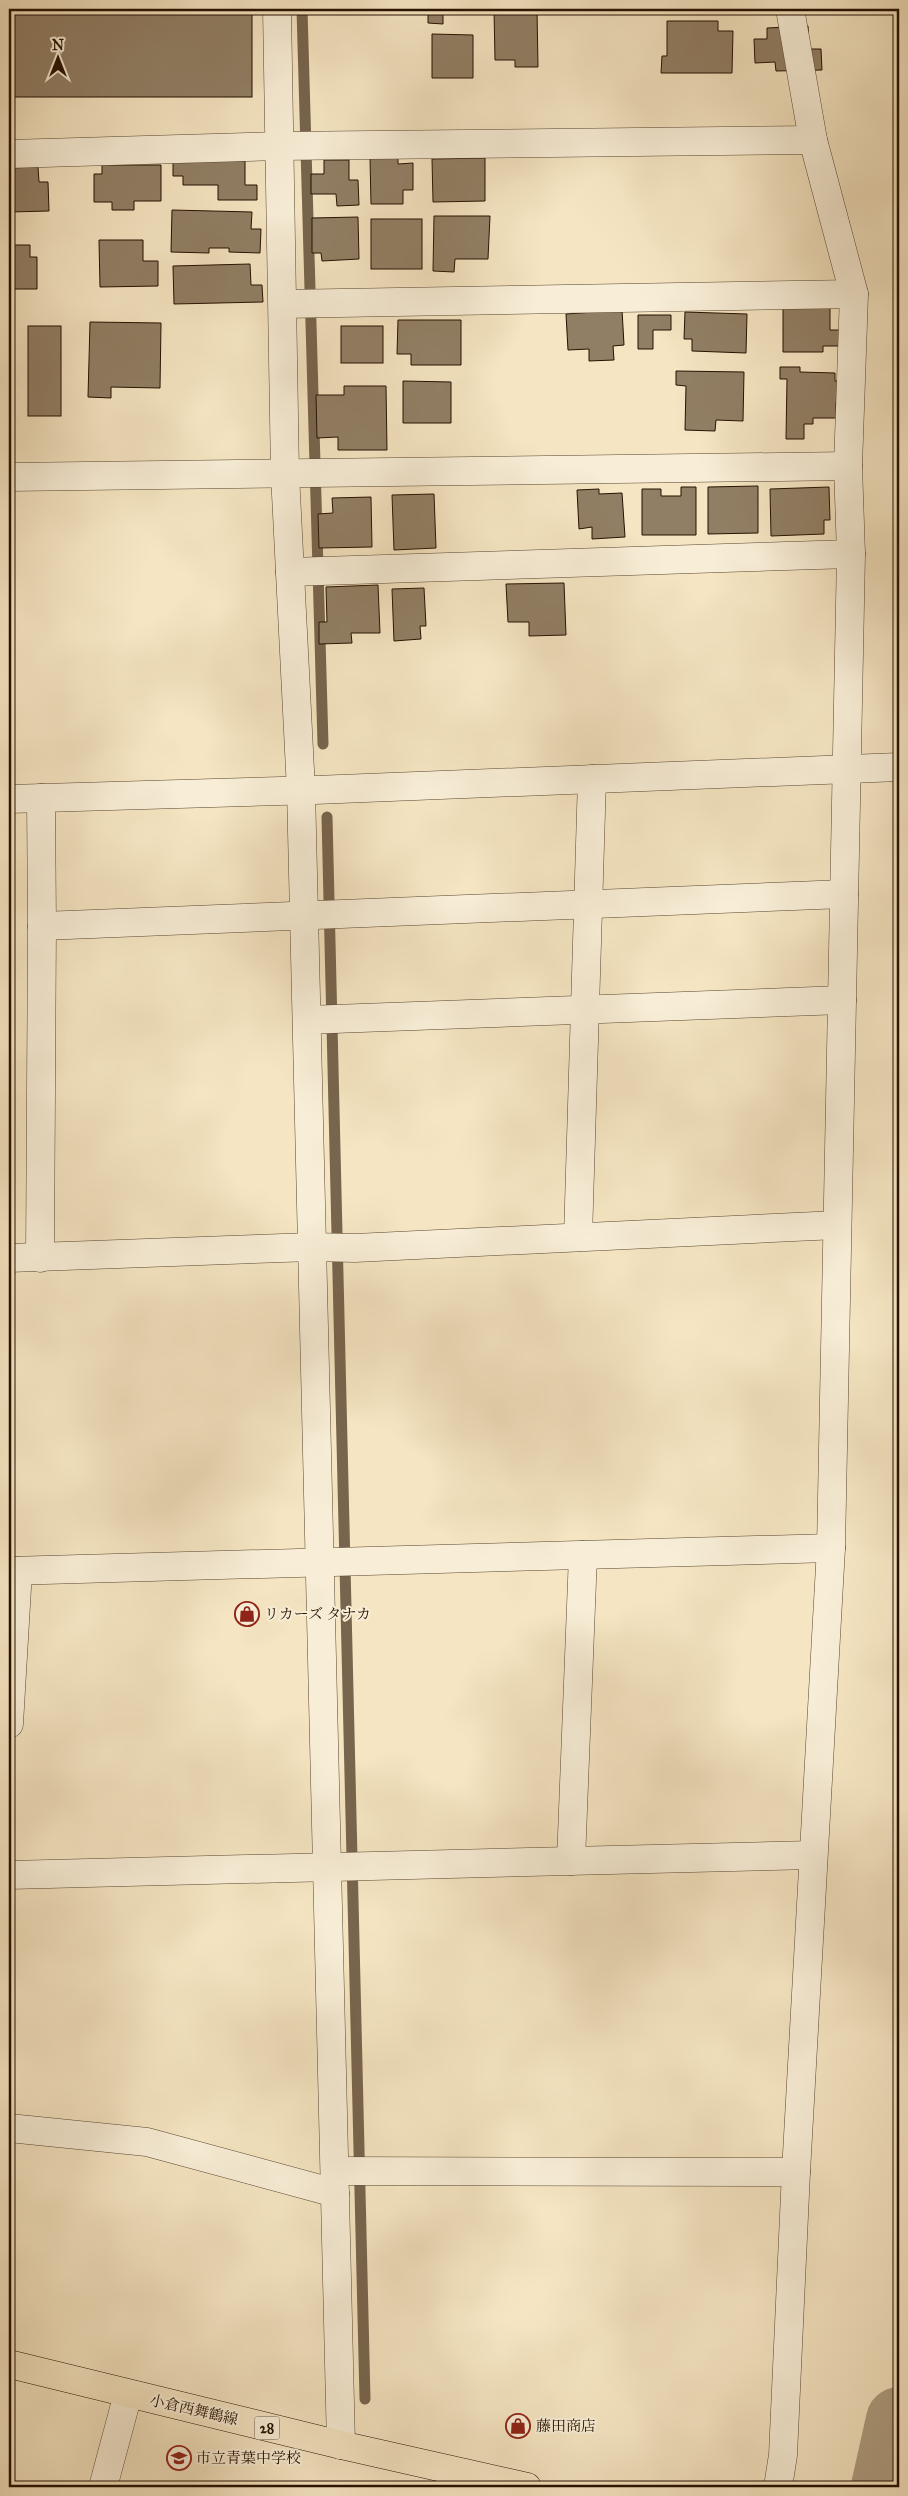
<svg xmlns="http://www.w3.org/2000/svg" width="908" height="2496" font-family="'IM FELL Great Primer','Noto Serif JP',serif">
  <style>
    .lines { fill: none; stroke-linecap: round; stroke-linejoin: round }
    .stream { stroke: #77654d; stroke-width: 11 }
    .river { stroke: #ae9d80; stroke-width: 66 }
    .building { fill: #917f65; stroke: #251100 }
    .minor-casing { stroke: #594630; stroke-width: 29 }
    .major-casing { stroke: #251100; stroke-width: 29 }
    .minor { stroke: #f8eed7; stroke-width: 28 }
    .major { stroke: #f5e5c2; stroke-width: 28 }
    .labels { text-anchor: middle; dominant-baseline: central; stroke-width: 4; stroke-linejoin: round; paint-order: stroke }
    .shield { fill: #f8eed7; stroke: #645340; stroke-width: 1 }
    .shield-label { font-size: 14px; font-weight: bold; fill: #251100 }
    .poi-label { font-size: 15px; fill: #251100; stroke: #f8eed7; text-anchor: start }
    .street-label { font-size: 15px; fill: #251100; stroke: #f8eed7 }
  </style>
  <rect width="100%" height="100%" fill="#f5e5c2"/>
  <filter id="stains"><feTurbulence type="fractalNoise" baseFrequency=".004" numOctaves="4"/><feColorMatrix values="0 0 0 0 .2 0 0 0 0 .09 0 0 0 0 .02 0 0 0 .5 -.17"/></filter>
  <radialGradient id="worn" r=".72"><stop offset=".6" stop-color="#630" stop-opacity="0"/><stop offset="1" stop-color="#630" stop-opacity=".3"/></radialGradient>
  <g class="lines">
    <g class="stream">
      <path d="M 302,9 L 323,744"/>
      <path d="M 327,817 L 365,2399"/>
    </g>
    <path class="river" d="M 884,2487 L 899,2420"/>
  </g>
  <g class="building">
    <rect x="9" y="9" width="243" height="88"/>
    <path d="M 428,9 L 457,9 L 457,11 L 443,11 L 443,24 L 428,23 Z"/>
    <path d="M 503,9 L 537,9 L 538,67 L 515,67 L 515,60 L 495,60 L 494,10 Z"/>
    <rect x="562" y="9" width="43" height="3"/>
    <path d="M 667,21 L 718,21 L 718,31 L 733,31 L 732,73 L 661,73 L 662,56 L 667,56 Z"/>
    <path d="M 808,26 L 809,49 L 821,49 L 822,70 L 776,71 L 775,62 L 755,63 L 754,39 L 767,39 L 767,28 Z"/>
    <path d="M 432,34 L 473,35 L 473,78 L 432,78 Z"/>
    <path d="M 370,158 L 398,158 L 398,164 L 413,163 L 413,190 L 403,190 L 403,204 L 371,204 Z"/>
    <path d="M 485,158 L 485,201 L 433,202 L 432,159 Z"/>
    <path d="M 324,160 L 349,160 L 349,180 L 358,180 L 359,205 L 337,206 L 336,194 L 311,194 L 311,174 L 324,174 Z"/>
    <path d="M 173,161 L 245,161 L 245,185 L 257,185 L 257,200 L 218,200 L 218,185 L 183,185 L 183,176 L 173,176 Z"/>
    <path d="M 102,165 L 161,165 L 161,201 L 134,201 L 134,210 L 112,210 L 112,202 L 94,202 L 94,174 L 102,174 Z"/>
    <path d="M 38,167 L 39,182 L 48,182 L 49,211 L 9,212 L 9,168 Z"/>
    <path d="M 172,210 L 252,212 L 251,229 L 261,229 L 260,253 L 229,252 L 229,248 L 209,248 L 209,253 L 171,252 Z"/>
    <path d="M 434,216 L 490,216 L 488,259 L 455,259 L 454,272 L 433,271 Z"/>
    <path d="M 358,217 L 359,259 L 322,261 L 321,253 L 312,253 L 312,218 Z"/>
    <rect x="371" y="219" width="51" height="50"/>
    <path d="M 99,240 L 143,240 L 143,261 L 158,261 L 158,286 L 100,287 Z"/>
    <path d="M 9,245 L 30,245 L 30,257 L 37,257 L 37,289 L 9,289 Z"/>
    <path d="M 250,264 L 251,285 L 262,285 L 263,302 L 174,304 L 173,266 Z"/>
    <path d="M 783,307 L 830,308 L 830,330 L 843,330 L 843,346 L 823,346 L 823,352 L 783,352 Z"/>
    <path d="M 622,310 L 624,345 L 613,346 L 614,360 L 589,361 L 589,349 L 568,350 L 566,314 Z"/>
    <path d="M 685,312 L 747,314 L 746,353 L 692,351 L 692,339 L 684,339 Z"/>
    <path d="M 638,315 L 671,315 L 671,330 L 653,330 L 653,349 L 638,349 Z"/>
    <path d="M 398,320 L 461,320 L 461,365 L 411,365 L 411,354 L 397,354 Z"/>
    <path d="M 90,322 L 161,323 L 160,388 L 111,387 L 111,398 L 88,397 Z"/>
    <rect x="28" y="326" width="33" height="90"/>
    <rect x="341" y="326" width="42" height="37"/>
    <path d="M 9,335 L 13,335 L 13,351 L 9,350 Z"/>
    <path d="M 9,360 L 12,360 L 12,381 L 9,380 Z"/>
    <path d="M 780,367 L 800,367 L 800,372 L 835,373 L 835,381 L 845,381 L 844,402 L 836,402 L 836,418 L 813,418 L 813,424 L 804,424 L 804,439 L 786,439 L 787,379 L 780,379 Z"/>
    <path d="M 676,371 L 744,372 L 743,421 L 716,420 L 715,431 L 685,430 L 686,386 L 676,385 Z"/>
    <path d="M 403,381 L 451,382 L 451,423 L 403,423 Z"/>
    <path d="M 344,386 L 386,386 L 387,450 L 338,450 L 338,437 L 317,438 L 316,395 L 344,395 Z"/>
    <rect x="9" y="387" width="3" height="17"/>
    <path d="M 758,486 L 758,533 L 708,534 L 708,487 Z"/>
    <path d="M 681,487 L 696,487 L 696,535 L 642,535 L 642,489 L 661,489 L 661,496 L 681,496 Z"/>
    <path d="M 829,487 L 830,520 L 824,520 L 824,534 L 771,536 L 770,489 Z"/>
    <path d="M 599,489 L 599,494 L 622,493 L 625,537 L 592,539 L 592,527 L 579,529 L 577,490 Z"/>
    <path d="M 434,494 L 436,548 L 394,550 L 392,495 Z"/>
    <path d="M 371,497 L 372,547 L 319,548 L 318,514 L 333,513 L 332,498 Z"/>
    <path d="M 564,583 L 566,635 L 529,636 L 529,622 L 508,622 L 506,584 Z"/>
    <path d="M 378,585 L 380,633 L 351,633 L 352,643 L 319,644 L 319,622 L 327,622 L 326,587 Z"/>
    <path d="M 424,588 L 426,626 L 420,626 L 421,639 L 394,641 L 392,589 Z"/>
  </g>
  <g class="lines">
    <defs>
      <g id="minor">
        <path d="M 277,9 L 285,474 L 301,790 L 341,2445"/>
        <path d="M 9,154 L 279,146 L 813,140"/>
        <path d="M 283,304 L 854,294"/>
        <path d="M 9,477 L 848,466"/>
        <path d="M 290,572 L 851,554"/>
        <path d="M 9,799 L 315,790 L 899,767"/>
        <path d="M 42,926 L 844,894"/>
        <path d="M 307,1020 L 842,1000"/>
        <path d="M 578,1237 L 592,779"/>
        <path d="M 9,1258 L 312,1247 L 355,1248 L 837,1225"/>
        <path d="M 40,1258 L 42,926 L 41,798"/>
        <path d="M 9,1571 L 831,1548"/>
        <path d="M 9,1724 L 18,1571"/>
        <path d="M 571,1861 L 583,1555"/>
        <path d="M 9,1875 L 813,1855"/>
        <path d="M 9,2128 L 147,2142 L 335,2193"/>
        <path d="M 335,2171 L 796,2172"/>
        <path d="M 103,2487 L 128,2394"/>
        <path d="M 778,2487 L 783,2455 L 796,2172 L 831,1548 L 851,554 L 848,466 L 854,294 L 813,140 L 790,9"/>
      </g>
      <path id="major" d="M 9,2364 L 341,2445 L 527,2487"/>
    </defs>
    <use href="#minor" class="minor-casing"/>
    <use href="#major" class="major-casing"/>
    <use href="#minor" class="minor"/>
    <use href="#major" class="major"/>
  </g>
  <defs>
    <symbol id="shop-ring" viewBox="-11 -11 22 22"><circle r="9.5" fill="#f8eed7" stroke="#8f2418" stroke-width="1.5"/><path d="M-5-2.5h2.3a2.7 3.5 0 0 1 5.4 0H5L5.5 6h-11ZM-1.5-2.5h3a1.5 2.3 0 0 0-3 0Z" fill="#8f2418"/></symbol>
    <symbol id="school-ring" viewBox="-11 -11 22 22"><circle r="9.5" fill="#f8eed7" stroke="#8f2418" stroke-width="1.5"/><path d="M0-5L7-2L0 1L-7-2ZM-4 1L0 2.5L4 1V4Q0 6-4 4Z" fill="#8f2418"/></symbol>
  </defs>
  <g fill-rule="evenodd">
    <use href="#shop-ring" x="233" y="1600" width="28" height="28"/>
    <use href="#shop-ring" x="504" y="2412" width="28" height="28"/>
    <use href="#school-ring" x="165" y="2444" width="28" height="28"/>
  </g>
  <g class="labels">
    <rect class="shield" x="254.5" y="2416.5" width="25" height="23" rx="4"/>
    <g class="shield-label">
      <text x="267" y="2428">28</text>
    </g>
    <g class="poi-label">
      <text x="264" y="1614">リカーズ タナカ</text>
      <text x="536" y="2426">藤田商店</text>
      <text x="196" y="2458">市立青葉中学校</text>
    </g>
    <g class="street-label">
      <text transform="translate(194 2410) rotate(13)">小倉西舞鶴線</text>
    </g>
  </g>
  <rect width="908" height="2496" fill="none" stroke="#f5e5c2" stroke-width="30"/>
  <rect x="10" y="10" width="888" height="2476" fill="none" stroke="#251100" stroke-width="2.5"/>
  <rect x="15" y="15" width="878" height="2466" fill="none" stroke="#251100"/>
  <g transform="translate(58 58)" stroke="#f8eed7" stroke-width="4" paint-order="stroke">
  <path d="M0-4L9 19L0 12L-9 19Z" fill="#251100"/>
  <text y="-8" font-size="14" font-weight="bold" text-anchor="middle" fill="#251100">N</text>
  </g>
  <rect width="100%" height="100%" filter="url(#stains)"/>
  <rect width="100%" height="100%" fill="url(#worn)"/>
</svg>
